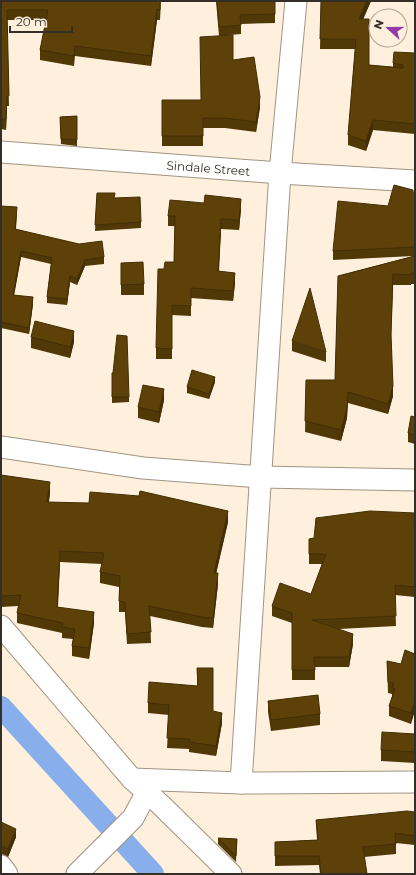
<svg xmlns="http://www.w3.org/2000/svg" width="416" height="875" font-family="Montserrat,sans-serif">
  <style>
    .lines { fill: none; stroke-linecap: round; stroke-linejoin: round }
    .canal { stroke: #88aeeb; stroke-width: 22 }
    .minor-casing { stroke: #a09482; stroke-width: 23 }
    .minor { stroke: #fff; stroke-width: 21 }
    .wall { fill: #513807 }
    .shaded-wall { fill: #422e06 }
    .building { fill: #5e4108; stroke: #422e06 }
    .labels { text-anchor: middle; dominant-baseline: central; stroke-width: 4; stroke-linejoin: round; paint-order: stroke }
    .street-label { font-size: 12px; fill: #332e26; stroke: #fef0dd }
  </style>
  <rect width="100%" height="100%" fill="#fef0dd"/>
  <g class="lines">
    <path class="canal" d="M 1,707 L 153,874"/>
    <defs>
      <g id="minor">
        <path id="s1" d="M 1,152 L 280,173 L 415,181"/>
        <path d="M 1,447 L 143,468 L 261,477 L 415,480"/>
        <path d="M 1,626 L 132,779 L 161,805 L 231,874"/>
        <path d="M 132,779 L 241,783 L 415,782"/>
        <path d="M 241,783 L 280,173 L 296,1"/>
        <path d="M 1,866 L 7,874"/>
        <path d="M 77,874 L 133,818 L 147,792"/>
      </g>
    </defs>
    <use href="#minor" class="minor-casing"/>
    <use href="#minor" class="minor"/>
  </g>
  <g class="wall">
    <path d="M 1,1 L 161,1 L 160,20 L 157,20 L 151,66 L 75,56 L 74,66 L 40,60 L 40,50 L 46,20 L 7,20 L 9,106 L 7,106 L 6,130 L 1,129 Z"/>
    <path d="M 216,1 L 275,1 L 275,23 L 241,24 L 241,34 L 219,36 Z"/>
    <path d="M 321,1 L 371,1 L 363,19 L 369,65 L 393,67 L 393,63 L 415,53 L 415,134 L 373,130 L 366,151 L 348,145 L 348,135 L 355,49 L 320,49 Z"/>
    <path d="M 233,60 L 260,107 L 256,132 L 225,128 L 203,128 L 203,146 L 162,146 L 162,100 L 201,100 Z"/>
    <path d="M 77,116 L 77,146 L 61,144 L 60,117 Z"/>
    <path d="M 97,193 L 114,198 L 141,222 L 141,228 L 95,231 Z"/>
    <path d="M 413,193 L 415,193 L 415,284 L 411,284 L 411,285 L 393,285 L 391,339 L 393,396 L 388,414 L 348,403 L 347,418 L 341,441 L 305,432 L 306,380 L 335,380 L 338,276 L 413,256 L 333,260 L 333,251 L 388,206 Z"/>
    <path d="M 1,206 L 17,214 L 16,229 L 104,257 L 104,264 L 85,266 L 77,285 L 70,282 L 67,305 L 47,303 L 47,297 L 51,264 L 21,257 L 14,295 L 33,304 L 29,334 L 1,328 Z"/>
    <path d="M 241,209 L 239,230 L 221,229 L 219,272 L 235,283 L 233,301 L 191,298 L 191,316 L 172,315 L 172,359 L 156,359 L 156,348 L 164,269 L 174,262 L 175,226 L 168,226 L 168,216 Z"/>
    <path d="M 121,263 L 144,284 L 144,295 L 121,295 Z"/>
    <path d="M 31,337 L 74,342 L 70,358 L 31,348 Z"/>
    <path d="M 292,341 L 326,352 L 326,362 L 292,351 Z"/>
    <path d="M 112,373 L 129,397 L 129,402 L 112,403 Z"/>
    <path d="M 215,382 L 209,399 L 187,393 L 187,387 Z"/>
    <path d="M 164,400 L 159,423 L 138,418 L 138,407 Z"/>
    <path d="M 415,417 L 415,444 L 408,442 L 408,433 Z"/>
    <path d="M 1,475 L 50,493 L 49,502 L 228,522 L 216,573 L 218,584 L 213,628 L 202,627 L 150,616 L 151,643 L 127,644 L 125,612 L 119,612 L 119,587 L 100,583 L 100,572 L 102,564 L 60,562 L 58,607 L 94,623 L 89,659 L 72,656 L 72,646 L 73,639 L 62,638 L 62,633 L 17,623 L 17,613 L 18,606 L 1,607 Z"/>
    <path d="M 415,513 L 415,597 L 395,595 L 396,626 L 339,629 L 353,644 L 349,667 L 315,667 L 315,680 L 292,680 L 292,623 L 272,616 L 272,606 L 311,594 L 322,564 L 309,564 L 309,539 L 314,538 Z"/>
    <path d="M 415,654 L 411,724 L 389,716 L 389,706 L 392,697 L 392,694 L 388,693 L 387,661 L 401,664 Z"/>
    <path d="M 197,668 L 213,711 L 222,723 L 216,756 L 189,752 L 189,749 L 167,748 L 169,715 L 148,713 L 148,703 L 197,686 Z"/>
    <path d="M 268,701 L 320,714 L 320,725 L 271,731 L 268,712 Z"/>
    <path d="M 415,734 L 415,763 L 381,761 L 381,750 Z"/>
    <path d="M 415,812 L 415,845 L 396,843 L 396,854 L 364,857 L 367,874 L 320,874 L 319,865 L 275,866 L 275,842 L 317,840 L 316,820 Z"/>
    <path d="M 1,822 L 16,837 L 8,857 L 5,855 L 1,854 Z"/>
    <path d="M 218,838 L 237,839 L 236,862 L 218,844 Z"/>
  </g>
  <g class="shaded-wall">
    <path d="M 367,1 L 371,1 L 359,29 L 359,19 Z"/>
    <path d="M 157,9 L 157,20 L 151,66 L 151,56 Z"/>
    <path d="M 7,96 L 7,106 L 6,130 L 6,119 Z"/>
    <path d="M 260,97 L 260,107 L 256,132 L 256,122 Z"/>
    <path d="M 373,120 L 373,130 L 366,151 L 366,141 Z"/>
    <path d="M 241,199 L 241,209 L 239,230 L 239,220 Z"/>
    <path d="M 221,219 L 221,229 L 218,282 L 218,271 Z"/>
    <path d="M 21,251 L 21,257 L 13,301 L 13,295 Z"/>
    <path d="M 85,260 L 85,266 L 77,285 L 77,279 Z"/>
    <path d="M 235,273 L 235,283 L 233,301 L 233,291 Z"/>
    <path d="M 70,276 L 70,282 L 67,305 L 67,299 Z"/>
    <path d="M 33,297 L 33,304 L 29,334 L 29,328 Z"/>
    <path d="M 74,331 L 74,342 L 70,358 L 70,347 Z"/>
    <path d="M 215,377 L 215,382 L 209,399 L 209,394 Z"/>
    <path d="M 393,386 L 393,396 L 388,414 L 388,404 Z"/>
    <path d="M 164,389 L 164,400 L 159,423 L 159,412 Z"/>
    <path d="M 348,392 L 347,418 L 341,441 L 341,430 Z"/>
    <path d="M 50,482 L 50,493 L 47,512 L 47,502 Z"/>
    <path d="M 228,511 L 228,522 L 214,583 L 214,573 Z"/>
    <path d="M 60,551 L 60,562 L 57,617 L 57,607 Z"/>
    <path d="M 218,573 L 218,584 L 213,628 L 213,618 Z"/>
    <path d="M 94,612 L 94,623 L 89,659 L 89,648 Z"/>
    <path d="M 353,634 L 353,644 L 349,667 L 349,657 Z"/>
    <path d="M 415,700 L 415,711 L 411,724 L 411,713 Z"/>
    <path d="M 222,713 L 222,723 L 216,756 L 216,746 Z"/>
    <path d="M 16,829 L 16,837 L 8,857 L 8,849 Z"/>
  </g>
  <g class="building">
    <path d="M 1,1 L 160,1 L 160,10 L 157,9 L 151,56 L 75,46 L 74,56 L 40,50 L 48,10 L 7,10 L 9,96 L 7,96 L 6,119 L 1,119 Z"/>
    <path d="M 217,1 L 275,1 L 275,14 L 240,15 L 241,25 L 219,27 Z"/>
    <path d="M 321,1 L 367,1 L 359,19 L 369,19 L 369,65 L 403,68 L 403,65 L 393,63 L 394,52 L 415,53 L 415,124 L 373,120 L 366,141 L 348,135 L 356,39 L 320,39 Z"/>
    <path d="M 233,35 L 233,60 L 254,57 L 260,97 L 256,122 L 225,118 L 203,118 L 203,136 L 162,136 L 162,100 L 201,100 L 200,37 Z"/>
    <path d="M 77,116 L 77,140 L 61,139 L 60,117 Z"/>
    <path d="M 394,185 L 413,190 L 413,193 L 415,193 L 415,247 L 333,251 L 338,201 L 388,206 Z"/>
    <path d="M 97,193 L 115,193 L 114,198 L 140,197 L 141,222 L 95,225 Z"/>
    <path d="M 205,195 L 241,199 L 239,220 L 221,219 L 218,271 L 235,273 L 233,291 L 191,288 L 191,306 L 172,305 L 172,349 L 156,348 L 158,269 L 164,269 L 165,262 L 174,262 L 175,216 L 168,216 L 170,200 L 204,203 Z"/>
    <path d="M 1,206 L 17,207 L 15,229 L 79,244 L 102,241 L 104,257 L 85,260 L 77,279 L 70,276 L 67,299 L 47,297 L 52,258 L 21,251 L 13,295 L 33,297 L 29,328 L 1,322 Z"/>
    <path d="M 415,256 L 415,273 L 411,273 L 411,275 L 393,274 L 391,334 L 393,386 L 388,404 L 348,392 L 347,408 L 341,430 L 305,421 L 306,380 L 335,380 L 338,276 Z"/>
    <path d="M 143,262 L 144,284 L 121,285 L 121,263 Z"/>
    <path d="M 310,288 L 326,352 L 292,341 Z"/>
    <path d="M 35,321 L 74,331 L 70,347 L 31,337 Z"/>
    <path d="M 117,335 L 127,336 L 129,397 L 112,397 L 112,373 L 113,373 Z"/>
    <path d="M 192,370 L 215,377 L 209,394 L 187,387 Z"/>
    <path d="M 143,385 L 164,389 L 159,412 L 138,407 Z"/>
    <path d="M 411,416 L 415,417 L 415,435 L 408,433 Z"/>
    <path d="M 1,475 L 50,482 L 47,502 L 89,503 L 90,492 L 139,496 L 140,491 L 228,511 L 214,573 L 218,573 L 213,618 L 202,617 L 149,606 L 151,632 L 127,634 L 125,602 L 119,601 L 120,576 L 100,572 L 104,553 L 60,551 L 57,607 L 94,612 L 89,648 L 72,646 L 75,629 L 62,627 L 63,623 L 17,613 L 21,595 L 1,596 Z"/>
    <path d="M 370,511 L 415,513 L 414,524 L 415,524 L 415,587 L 395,585 L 396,616 L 312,620 L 353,634 L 349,657 L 314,657 L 315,670 L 292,670 L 292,613 L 272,606 L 280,583 L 311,594 L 326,554 L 309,554 L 309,539 L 314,538 L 316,518 Z"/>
    <path d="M 405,650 L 415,654 L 415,700 L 411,713 L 389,706 L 395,689 L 392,688 L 394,683 L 388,682 L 387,661 L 401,664 Z"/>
    <path d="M 197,668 L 213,668 L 213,711 L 222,713 L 216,746 L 189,742 L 190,739 L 167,738 L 169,705 L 148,703 L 149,682 L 198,686 Z"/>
    <path d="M 318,695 L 320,714 L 271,720 L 268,701 Z"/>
    <path d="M 382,732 L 415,734 L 415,752 L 381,750 Z"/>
    <path d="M 407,811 L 415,812 L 415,836 L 395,833 L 396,844 L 363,847 L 367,874 L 321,874 L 319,856 L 275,856 L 275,842 L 318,840 L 316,820 Z"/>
    <path d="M 1,822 L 16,829 L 8,849 L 5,847 L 1,846 Z"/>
    <path d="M 218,838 L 237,839 L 236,856 Z"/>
  </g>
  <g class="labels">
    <g class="street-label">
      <text stroke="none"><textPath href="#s1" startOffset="208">Sindale Street</textPath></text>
    </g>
  </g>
  <rect width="416" height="875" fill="none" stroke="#332e26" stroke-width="4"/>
  <g transform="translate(388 28) rotate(291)"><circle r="19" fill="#fef0dd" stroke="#ada294"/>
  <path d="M0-3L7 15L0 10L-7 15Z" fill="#9439a5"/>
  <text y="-6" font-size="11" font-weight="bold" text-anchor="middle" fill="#332e26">N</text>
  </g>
  <path d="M10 26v6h62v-6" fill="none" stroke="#332e26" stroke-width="2"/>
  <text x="16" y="26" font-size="12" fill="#332e26" stroke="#fef0dd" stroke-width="3" paint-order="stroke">20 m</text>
</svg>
